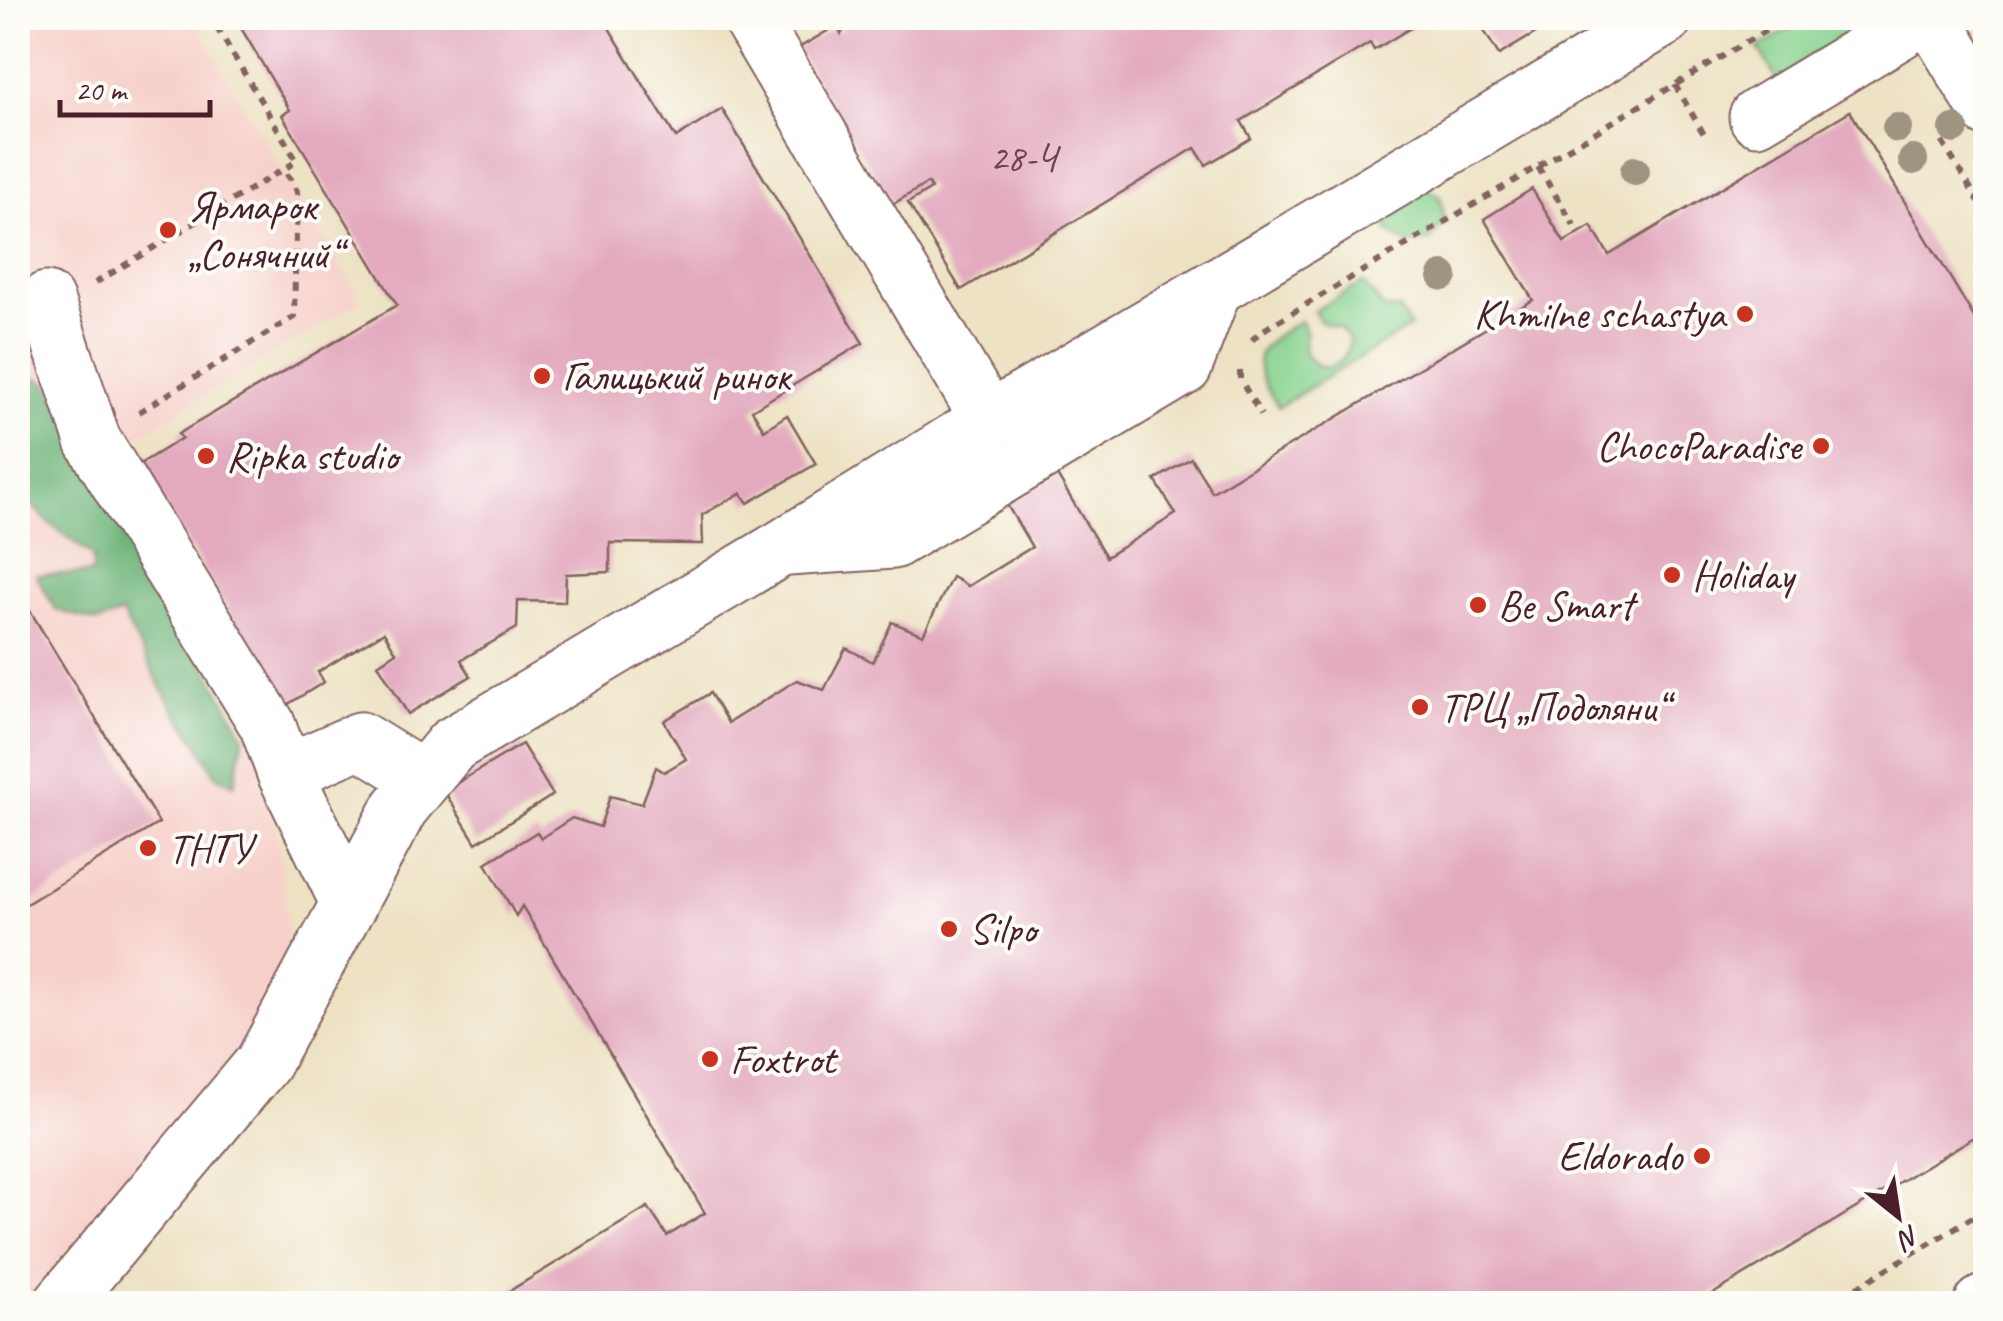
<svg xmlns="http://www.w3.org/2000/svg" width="2003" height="1321" font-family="Caveat,sans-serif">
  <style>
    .built { fill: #f7d0ca }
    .green { fill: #88d390; stroke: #69795e; stroke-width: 2.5 }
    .forest { fill: #6eb57a; stroke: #5c6a52; stroke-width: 2.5 }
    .building { fill: #e3aabf }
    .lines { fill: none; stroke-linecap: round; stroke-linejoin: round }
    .minor-casing { stroke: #836361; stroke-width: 59 }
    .path { stroke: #836361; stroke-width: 6; stroke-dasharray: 8 8; stroke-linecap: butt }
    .minor { stroke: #fff; stroke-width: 55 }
    .tree { fill: #9e9480 }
    .poi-dot { fill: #c8321e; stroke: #fdfcf7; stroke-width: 4 }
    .labels { text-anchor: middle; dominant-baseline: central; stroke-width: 8; stroke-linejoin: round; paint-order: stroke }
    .number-label { font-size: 38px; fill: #704250 }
    .poi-label { font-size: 42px; fill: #4a1f2b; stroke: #fdfcf7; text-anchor: start }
  </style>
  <rect width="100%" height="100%" fill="#fdfcf7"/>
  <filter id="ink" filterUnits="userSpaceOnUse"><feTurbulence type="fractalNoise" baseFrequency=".01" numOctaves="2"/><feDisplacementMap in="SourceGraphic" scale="20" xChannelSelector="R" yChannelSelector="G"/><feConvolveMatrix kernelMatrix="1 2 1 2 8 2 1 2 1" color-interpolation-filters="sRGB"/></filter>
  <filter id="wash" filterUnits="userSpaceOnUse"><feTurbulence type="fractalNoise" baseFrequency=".0048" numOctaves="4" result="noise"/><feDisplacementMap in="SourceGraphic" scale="40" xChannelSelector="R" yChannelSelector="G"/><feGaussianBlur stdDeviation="2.25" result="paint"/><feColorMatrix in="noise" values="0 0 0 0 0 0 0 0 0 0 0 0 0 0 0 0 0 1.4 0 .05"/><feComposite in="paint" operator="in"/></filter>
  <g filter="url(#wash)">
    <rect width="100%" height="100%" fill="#ede2c4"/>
    <path class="built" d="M 18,18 L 193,18 L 275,159 L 361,301 L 89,466 L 262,763 L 257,779 L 275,827 L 283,869 L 290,965 L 262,1016 L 221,1078 L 23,1304 L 18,1303 Z"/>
    <g class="green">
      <path d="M 1808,18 L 1856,18 L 1864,30 L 1779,83 L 1758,48 Z"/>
      <path d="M 1421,184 L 1440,197 L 1444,221 L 1430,240 L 1407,244 L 1388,230 L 1384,207 Z"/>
      <path d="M 1363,283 L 1385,310 L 1399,309 L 1410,327 L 1278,407 C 1248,359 1250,350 1300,321 L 1307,333 C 1299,353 1308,363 1327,369 C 1342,362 1349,355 1349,339 L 1340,328 L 1321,322 L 1314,311 Z"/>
    </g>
    <path class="forest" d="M 18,369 L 48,384 L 244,735 L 234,785 L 215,774 L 197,742 L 167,698 L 122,614 L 98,622 L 56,610 L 36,575 L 93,573 L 93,556 L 49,523 L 18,490 Z"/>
    <g id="blocks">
      <g class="building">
        <path d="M 235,18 L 603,18 L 676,138 L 722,109 L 863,343 L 752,410 L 764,430 L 787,415 L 816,464 L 748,503 L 741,493 L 702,515 L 703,544 L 610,543 L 610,572 L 566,574 L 565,602 L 518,601 L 517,628 L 461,660 L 471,676 L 408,714 L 378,664 L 396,652 L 384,632 L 318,672 L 324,682 L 285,706 L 140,464 L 182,438 L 178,434 L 397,305 L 282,115 L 290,110 Z"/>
        <path d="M 835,18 L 1427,18 L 1374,50 L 1370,43 L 1241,121 L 1251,138 L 1206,165 L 1195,148 L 961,290 L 908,203 L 931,189 L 928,183 L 893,204 L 797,49 L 836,26 L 841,34 L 843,31 Z"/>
        <path d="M 1476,18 L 1561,18 L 1499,55 Z"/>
        <path d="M 1850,111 L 1986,337 L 1986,1130 L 1696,1304 L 488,1304 L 648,1207 L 667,1236 L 705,1213 L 522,906 L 516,916 L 486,863 L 537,832 L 541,838 L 572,818 L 600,827 L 610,796 L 642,804 L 656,767 L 664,772 L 686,759 L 664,721 L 710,693 L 728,723 L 797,680 L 824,690 L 846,648 L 873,662 L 892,622 L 923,635 L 952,577 L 968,586 L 1032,547 L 1007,505 L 1057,475 L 1106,557 L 1176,514 L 1155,480 L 1191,458 L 1212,492 L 1533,300 L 1484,219 L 1532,189 L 1564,242 L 1591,226 L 1609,255 Z"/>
        <path d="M 18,591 L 159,823 L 18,909 Z"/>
        <path d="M 522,744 L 553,795 L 476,843 L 444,791 Z"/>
      </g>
    </g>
  </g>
  <g filter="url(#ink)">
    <use href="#blocks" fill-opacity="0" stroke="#836361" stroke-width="2.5"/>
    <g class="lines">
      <defs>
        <g id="minor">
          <path d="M 750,18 L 989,420"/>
          <path d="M 1932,18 L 1986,108"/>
          <path d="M 1757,117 L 1922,18"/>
          <path d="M 46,300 L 93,441 L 267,724 L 285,773 L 349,904"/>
          <path d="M 788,548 L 893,541 L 1184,367 L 1214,288"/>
          <path d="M 285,773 L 360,740 L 423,779"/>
          <path d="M 61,1304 L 263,1063 L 400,808 L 452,745 L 780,549 L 989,420 L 1214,288 L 1665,18"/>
          <path d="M 1982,1304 L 1986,1302"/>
        </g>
      </defs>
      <use href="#minor" class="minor-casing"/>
      <g class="path">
        <path d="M 1675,85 L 1705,136"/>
        <path d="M 1942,142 L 1986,213"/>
        <path d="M 1538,167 L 1574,225"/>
        <path d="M 95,283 L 297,161 L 211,18"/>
        <path d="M 1252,340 L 1260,332 L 1787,18"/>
        <path d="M 1240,371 L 1240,379 L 1261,415"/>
        <path d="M 139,412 L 294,317 L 297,191 L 284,169"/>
        <path d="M 1829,1304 L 1986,1209"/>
      </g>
      <use href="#minor" class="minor"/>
    </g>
    <g class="tree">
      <circle cx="1897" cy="128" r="15"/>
      <circle cx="1954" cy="129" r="15"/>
      <circle cx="1913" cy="160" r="15"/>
      <circle cx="1635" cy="171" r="15"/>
      <circle cx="1443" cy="276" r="15"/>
    </g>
  </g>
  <g class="poi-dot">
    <circle cx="168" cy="230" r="10"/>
    <circle cx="1745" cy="314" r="10"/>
    <circle cx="542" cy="376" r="10"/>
    <circle cx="1821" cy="446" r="10"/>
    <circle cx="206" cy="456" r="10"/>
    <circle cx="1672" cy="575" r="10"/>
    <circle cx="1478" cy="605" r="10"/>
    <circle cx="1420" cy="707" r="10"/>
    <circle cx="148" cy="848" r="10"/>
    <circle cx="949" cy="929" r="10"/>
    <circle cx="710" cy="1059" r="10"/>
    <circle cx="1702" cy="1156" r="10"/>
  </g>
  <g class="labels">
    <g class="number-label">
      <text x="1023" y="157">28-Ч</text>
    </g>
    <g class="poi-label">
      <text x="188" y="206">Ярмарок<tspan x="188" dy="48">„Сонячний“</tspan></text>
      <text x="1725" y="314" text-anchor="end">Khmilne schastya</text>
      <text x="562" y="376">Галицький ринок</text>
      <text x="1801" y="446" text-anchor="end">ChocoParadise</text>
      <text x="226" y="456">Ripka studio</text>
      <text x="1692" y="575">Holiday</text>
      <text x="1498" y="605">Be Smart</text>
      <text x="1440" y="707">ТРЦ „Подоляни“</text>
      <text x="168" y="848">ТНТУ</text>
      <text x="969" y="929">Silpo</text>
      <text x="730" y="1059">Foxtrot</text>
      <text x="1682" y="1156" text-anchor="end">Eldorado</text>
    </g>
  </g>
  <rect width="2003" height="1321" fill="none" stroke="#fdfcf7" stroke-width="60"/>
  <g transform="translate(1898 1216) rotate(150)" stroke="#fdfcf7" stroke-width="8" paint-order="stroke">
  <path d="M0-8L18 38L0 25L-18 38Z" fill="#4a1f2b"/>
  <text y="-15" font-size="28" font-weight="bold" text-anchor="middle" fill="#4a1f2b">N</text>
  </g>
  <path d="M60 100v15h150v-15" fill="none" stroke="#4a1f2b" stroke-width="5"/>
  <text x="75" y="100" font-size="30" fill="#4a1f2b" stroke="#fdfcf7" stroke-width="8" paint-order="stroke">20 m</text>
</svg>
